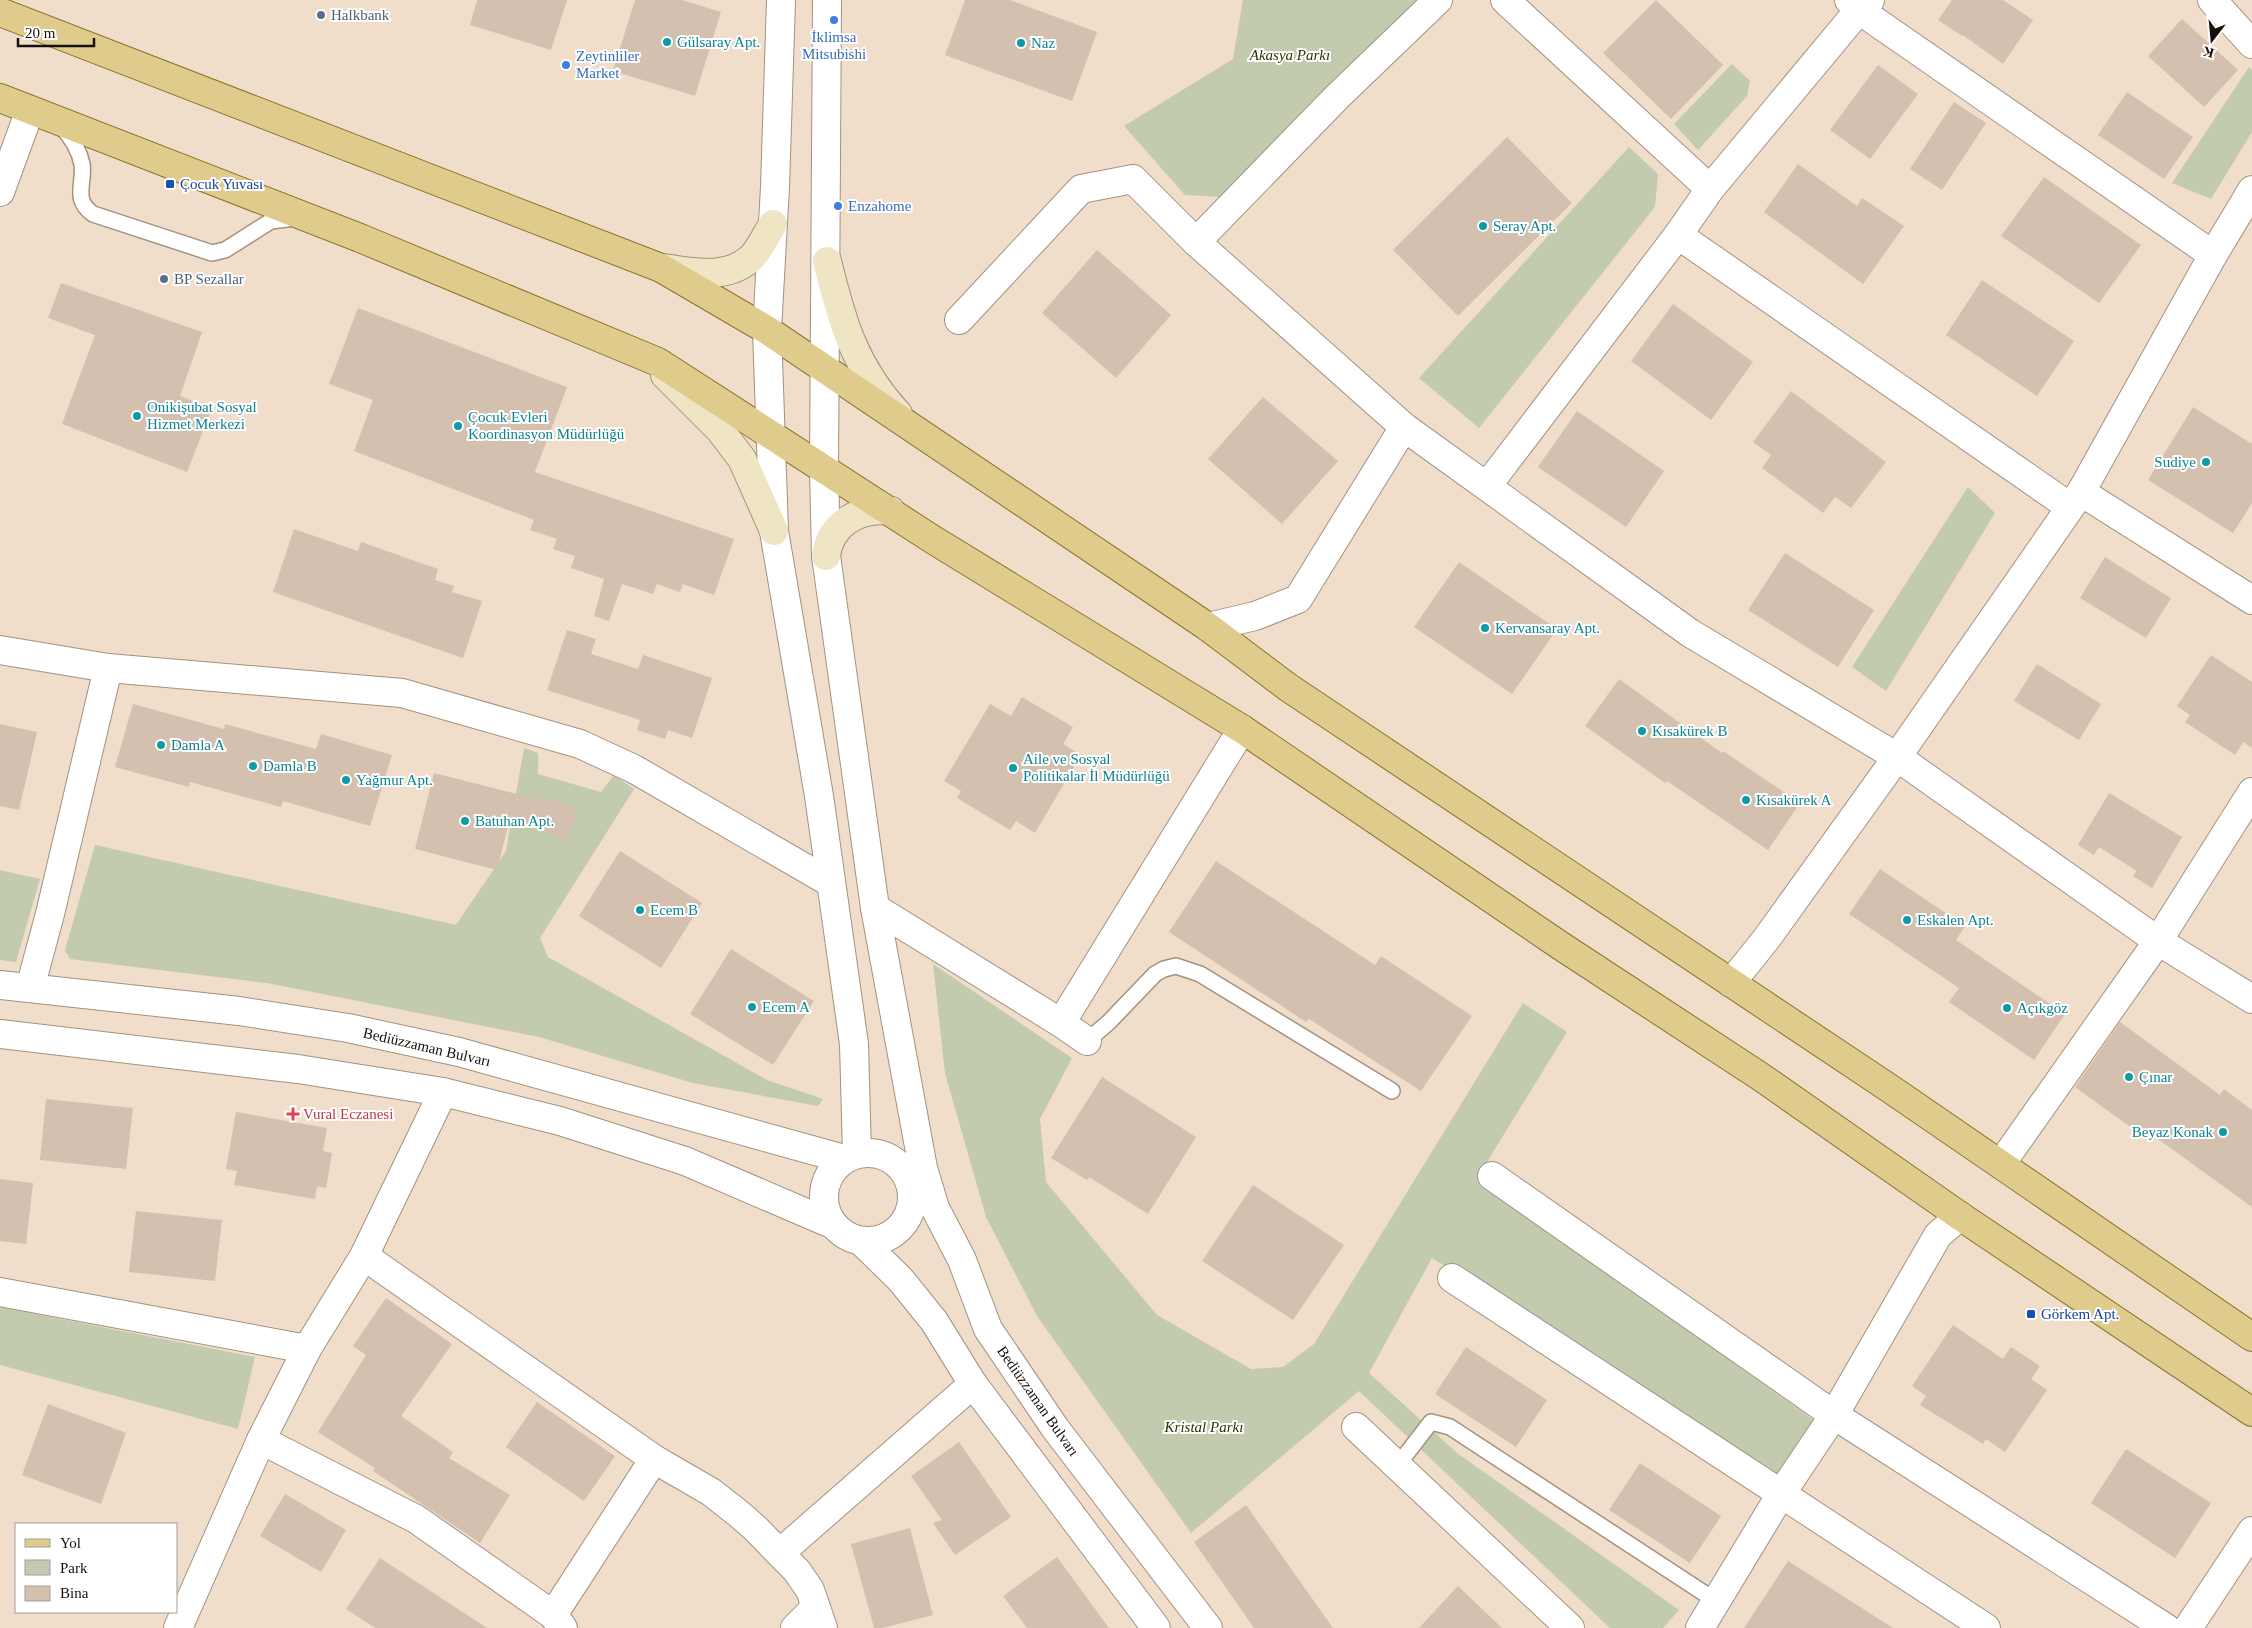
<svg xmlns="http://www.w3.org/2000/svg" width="2252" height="1628" font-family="'Times New Roman',serif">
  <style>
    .green { fill: #c3cbae }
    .building { fill: #d4c0ae }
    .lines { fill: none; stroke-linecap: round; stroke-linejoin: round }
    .service-casing { stroke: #a49281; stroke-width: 18 }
    .minor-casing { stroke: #a49281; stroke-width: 30 }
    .tertiary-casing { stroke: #a49281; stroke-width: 30 }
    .secondary-casing { stroke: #a49281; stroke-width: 30 }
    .primary-casing { stroke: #8b732b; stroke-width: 30 }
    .service { stroke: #fff; stroke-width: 15 }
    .minor { stroke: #fff; stroke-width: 28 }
    .tertiary { stroke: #fff; stroke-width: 28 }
    .secondary { stroke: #efe5c5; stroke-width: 28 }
    .primary { stroke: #dfcb8b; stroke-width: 28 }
    .service-dot { fill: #5c6f8a; stroke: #fff; stroke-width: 2 }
    .shop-dot { fill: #3f7fe0; stroke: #fff; stroke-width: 2 }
    .culture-dot { fill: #0f9aa8; stroke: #fff; stroke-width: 2 }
    .transit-dot { fill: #1a4fb4; stroke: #fff; stroke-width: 2 }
    .health-dot { fill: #e0444e; stroke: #fff; stroke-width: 2 }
    .labels { text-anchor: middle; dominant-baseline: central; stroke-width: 4; stroke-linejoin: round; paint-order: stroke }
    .service-label { font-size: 15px; fill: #4e5e75; stroke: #fff; text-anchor: start }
    .shop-label { font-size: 15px; fill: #366cbe; stroke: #fff; text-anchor: start }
    .culture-label { font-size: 15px; fill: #0d838f; stroke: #fff; text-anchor: start }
    .park-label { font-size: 15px; font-style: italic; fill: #2c3502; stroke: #fff }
    .transit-label { font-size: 15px; fill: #164399; stroke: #fff; text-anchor: start }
    .street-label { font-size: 15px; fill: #17100a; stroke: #fff }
    .health-label { font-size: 15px; fill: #be3a42; stroke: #fff; text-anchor: start }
  </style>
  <rect width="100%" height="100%" fill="#f0ddca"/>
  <g class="green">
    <path d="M 1243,0 L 1429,0 L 1219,197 L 1185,195 L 1124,126 L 1233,59 Z"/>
    <path d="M 1732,64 L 1750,81 L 1747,96 L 1698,150 L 1674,124 Z"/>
    <path d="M 2249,67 L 2252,70 L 2252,132 L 2211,199 L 2172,183 Z"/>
    <path d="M 1629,147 L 1658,174 L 1655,207 L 1479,428 L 1419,378 Z"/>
    <path d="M 1968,487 L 1995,513 L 1886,691 L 1852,667 Z"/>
    <path d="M 524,748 L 538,753 L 538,774 L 601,792 L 614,775 L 634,789 L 540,938 L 548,957 L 767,1080 L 823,1099 L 818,1106 L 693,1083 L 539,1037 L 267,983 L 70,959 L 65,950 L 95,845 L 456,925 L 506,851 Z"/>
    <path d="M 0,870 L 40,879 L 16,962 L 0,960 Z"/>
    <path d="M 933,964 L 1072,1058 L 1040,1119 L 1046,1182 L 1157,1315 L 1251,1369 L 1283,1367 L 1314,1344 L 1523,1003 L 1567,1032 L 1477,1178 L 1819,1424 L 1782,1477 L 1432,1258 L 1369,1373 L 1457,1453 L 1679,1610 L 1663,1628 L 1610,1628 L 1359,1391 L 1191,1533 L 1037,1316 L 986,1217 L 945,1073 Z"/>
    <path d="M 0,1307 L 255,1357 L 238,1429 L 0,1365 Z"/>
  </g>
  <g class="building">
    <path d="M 477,0 L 567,0 L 551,50 L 470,25 Z"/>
    <path d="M 635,0 L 682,0 L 721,12 L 695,96 L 613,71 Z"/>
    <path d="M 965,0 L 1010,0 L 1097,32 L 1072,101 L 945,55 Z"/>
    <path d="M 1656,0 L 1723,65 L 1671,119 L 1603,53 Z"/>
    <path d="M 1952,0 L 2003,0 L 2033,20 L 2003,64 L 1963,35 L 1962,36 L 1938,20 Z"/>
    <path d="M 2182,19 L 2238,70 L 2204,107 L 2148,56 Z"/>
    <path d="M 1878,65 L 1918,94 L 1870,159 L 1830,130 Z"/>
    <path d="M 2127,92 L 2193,137 L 2164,179 L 2098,135 Z"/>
    <path d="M 1954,102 L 1986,123 L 1942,190 L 1910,169 Z"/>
    <path d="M 1507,137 L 1572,203 L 1458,316 L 1393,250 Z"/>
    <path d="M 1798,164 L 1857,206 L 1862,198 L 1904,226 L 1863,284 L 1764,212 Z"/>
    <path d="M 2044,177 L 2141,245 L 2099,303 L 2001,236 Z"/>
    <path d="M 1097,250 L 1171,315 L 1116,378 L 1042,313 Z"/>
    <path d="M 1982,280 L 2074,341 L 2037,396 L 1946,335 Z"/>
    <path d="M 61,283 L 202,332 L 180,396 L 212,408 L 187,472 L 62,424 L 95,335 L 48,318 Z"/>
    <path d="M 1673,304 L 1753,362 L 1711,420 L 1631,361 Z"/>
    <path d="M 358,308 L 567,387 L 535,472 L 734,539 L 714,595 L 683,584 L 680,592 L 657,584 L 653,594 L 622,584 L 609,621 L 594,616 L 604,579 L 571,568 L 575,556 L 553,549 L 557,539 L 530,530 L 534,520 L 354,451 L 373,400 L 329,384 Z"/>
    <path d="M 1791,391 L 1886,462 L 1851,508 L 1835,497 L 1823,513 L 1762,468 L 1771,455 L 1753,442 Z"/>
    <path d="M 1263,397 L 1338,461 L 1282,524 L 1208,459 Z"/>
    <path d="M 2193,407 L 2252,444 L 2252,503 L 2233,533 L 2148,480 Z"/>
    <path d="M 1577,411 L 1664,471 L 1626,527 L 1538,467 Z"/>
    <path d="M 294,529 L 358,551 L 361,542 L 438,569 L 435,580 L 454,586 L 452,592 L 482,601 L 463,658 L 273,592 Z"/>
    <path d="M 1785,553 L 1874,610 L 1838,667 L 1748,610 Z"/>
    <path d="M 2105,557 L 2171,598 L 2146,638 L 2080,598 Z"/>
    <path d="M 1459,562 L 1557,629 L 1512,694 L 1414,627 Z"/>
    <path d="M 567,630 L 596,639 L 591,654 L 638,669 L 643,655 L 712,678 L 692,738 L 668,730 L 665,739 L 637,730 L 640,720 L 547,690 Z"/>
    <path d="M 2211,655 L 2252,682 L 2252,748 L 2243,742 L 2235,755 L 2185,722 L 2190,715 L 2177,706 Z"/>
    <path d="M 2037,664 L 2101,704 L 2079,740 L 2014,701 Z"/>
    <path d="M 1619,679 L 1722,753 L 1723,751 L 1800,803 L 1768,850 L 1667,781 L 1665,783 L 1585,726 Z"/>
    <path d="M 1022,697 L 1073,727 L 1063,744 L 1081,755 L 1035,833 L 1016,821 L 1010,830 L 957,798 L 961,791 L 944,781 L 990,704 L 1011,716 Z"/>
    <path d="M 133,704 L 224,729 L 225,724 L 316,749 L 321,734 L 392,755 L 370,826 L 283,801 L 281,807 L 190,782 L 189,787 L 115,767 Z"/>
    <path d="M 0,724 L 37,732 L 19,810 L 0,806 Z"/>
    <path d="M 434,773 L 548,802 L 549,798 L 579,810 L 568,840 L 510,818 L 497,870 L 415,849 Z"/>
    <path d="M 2109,793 L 2182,837 L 2152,888 L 2133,876 L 2137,871 L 2099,847 L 2094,855 L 2078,845 Z"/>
    <path d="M 620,851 L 702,903 L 661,968 L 579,916 Z"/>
    <path d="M 1216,861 L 1375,965 L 1381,956 L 1472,1016 L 1421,1091 L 1309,1019 L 1306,1022 L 1169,932 Z"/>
    <path d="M 1880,869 L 1965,926 L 1956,940 L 2065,1014 L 2034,1060 L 1949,1002 L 1959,988 L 1849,914 Z"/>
    <path d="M 731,949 L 814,1001 L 773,1065 L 690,1014 Z"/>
    <path d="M 2120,1022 L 2220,1095 L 2224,1089 L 2252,1110 L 2252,1207 L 2151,1134 L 2147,1139 L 2075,1087 Z"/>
    <path d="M 1102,1077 L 1196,1137 L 1148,1214 L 1089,1177 L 1087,1180 L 1051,1158 Z"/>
    <path d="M 46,1099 L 133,1108 L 126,1169 L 40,1160 Z"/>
    <path d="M 236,1112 L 327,1128 L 323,1151 L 332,1153 L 326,1188 L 317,1186 L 315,1199 L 234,1185 L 237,1171 L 226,1169 Z"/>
    <path d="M 0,1179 L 33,1183 L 26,1244 L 0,1241 Z"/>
    <path d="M 1253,1185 L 1344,1245 L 1293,1320 L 1202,1261 Z"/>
    <path d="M 136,1211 L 222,1220 L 215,1281 L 129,1272 Z"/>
    <path d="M 386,1298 L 452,1344 L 401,1416 L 453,1452 L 449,1458 L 510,1495 L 480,1543 L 373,1471 L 375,1468 L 318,1432 L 366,1355 L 353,1346 Z"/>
    <path d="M 1953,1325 L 2003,1359 L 2011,1347 L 2040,1366 L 2031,1379 L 2047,1390 L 2005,1452 L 1986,1439 L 1983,1444 L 1920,1405 L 1926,1396 L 1912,1386 Z"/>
    <path d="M 1466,1347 L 1547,1400 L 1516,1447 L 1435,1394 Z"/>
    <path d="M 537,1402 L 615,1456 L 584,1501 L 506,1447 Z"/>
    <path d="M 48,1404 L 126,1433 L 101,1504 L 22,1475 Z"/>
    <path d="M 959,1442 L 1011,1517 L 955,1555 L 933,1523 L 942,1520 L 911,1476 Z"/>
    <path d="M 2126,1449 L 2211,1503 L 2175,1558 L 2091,1503 Z"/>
    <path d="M 1640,1463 L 1721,1516 L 1690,1563 L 1609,1510 Z"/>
    <path d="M 285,1494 L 346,1530 L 321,1572 L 260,1536 Z"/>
    <path d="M 1246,1505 L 1333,1628 L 1254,1628 L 1194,1542 Z"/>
    <path d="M 910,1528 L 933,1615 L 883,1628 L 874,1628 L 851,1544 Z"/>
    <path d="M 1057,1557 L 1109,1628 L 1027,1628 L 1003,1596 Z"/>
    <path d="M 380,1558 L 487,1628 L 375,1628 L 346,1609 Z"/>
    <path d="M 1788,1561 L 1893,1628 L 1744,1628 Z"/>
    <path d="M 1458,1586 L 1502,1628 L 1419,1628 Z"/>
  </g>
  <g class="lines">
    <defs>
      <g id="service">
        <path d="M 61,126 C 71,137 79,149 82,164 C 85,184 72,199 93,214 L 212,253 L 225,250 L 271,221 L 295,218"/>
        <path d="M 1087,1041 L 1109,1022 L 1155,974 L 1164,969 L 1176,966 L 1200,974 L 1392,1091"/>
        <path d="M 1397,1466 L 1431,1422 L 1450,1427 L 1716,1601"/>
      </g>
      <g id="minor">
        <path d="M 1505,0 L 1710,189"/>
        <path d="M 1849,0 L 1859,10 L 2213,255"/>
        <path d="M 2212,0 L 2252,44"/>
        <path d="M 0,192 L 30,110"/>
        <path d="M 1678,235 L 2070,507"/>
        <path d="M 1196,242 L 1337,97 L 1438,0"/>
        <path d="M 959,320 L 1081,189 L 1133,179 L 1196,242 L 1404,427 L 1690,633 L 1897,757 L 2158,941 L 2252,999"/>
        <path d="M 1487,486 L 1678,235 L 1710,189 L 1859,10 L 1870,0"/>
        <path d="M 2081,492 L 2252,600"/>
        <path d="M 1208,627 L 1255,616 L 1298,599 L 1404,427"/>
        <path d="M 0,650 L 108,668 L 402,693 L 580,744 L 634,769 L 831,883"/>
        <path d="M 875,908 L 1061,1023 L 1242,729"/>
        <path d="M 1731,983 L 1767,938 L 1897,757 L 2081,492 L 2213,255 L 2252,190"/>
        <path d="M 30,988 L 50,914 L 108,668"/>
        <path d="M 1061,1023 L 1087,1041"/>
        <path d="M 2001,1164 L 2158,941 L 2252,792"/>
        <path d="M 1492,1176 L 1834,1415 L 2166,1628"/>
        <path d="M 364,1256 L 654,1459 L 711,1492 L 739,1514 L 755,1528 L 797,1571 L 810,1590 L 823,1628"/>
        <path d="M 1452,1278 L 1986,1628"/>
        <path d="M 0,1292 L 307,1349"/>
        <path d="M 1356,1427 L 1570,1628"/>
        <path d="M 261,1440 L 416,1519 L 553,1615 L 563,1628"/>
        <path d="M 781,1552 L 973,1384"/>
        <path d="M 553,1615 L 654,1459"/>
        <path d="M 178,1628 L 261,1440 L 307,1349 L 364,1256 L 443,1092"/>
        <path d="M 795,1628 L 815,1608"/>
        <path d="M 1700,1628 L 1781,1494 L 1834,1415 L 1938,1235 L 1960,1216"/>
        <path d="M 2188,1628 L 2252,1531"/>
      </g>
      <g id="tertiary">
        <path d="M 781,0 L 775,187 L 767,330 L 774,531 L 819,796 L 854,1044 L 857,1154"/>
        <path d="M 827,0 L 824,468 L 826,556 L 875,908 L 923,1168 L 935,1208 L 962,1260 L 988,1329 L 1055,1428 L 1208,1628"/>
        <path d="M 0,985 L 239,1011 L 348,1028 L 459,1052 L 844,1159"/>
        <path d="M 0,1034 L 298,1069 L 443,1092 L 560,1121 L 685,1161 L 834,1225"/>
        <circle cx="868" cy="1197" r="44"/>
        <path d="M 861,1241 L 900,1279 L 934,1321 L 973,1384 L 1156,1628"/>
      </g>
      <g id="secondary">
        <path d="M 827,261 C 842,322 854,366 898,414"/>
        <path d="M 661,268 C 691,271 724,281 750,259 C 759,251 766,235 773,224"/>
        <path d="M 665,375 L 720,430 L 742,459 L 774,531"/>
        <path d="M 826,556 C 830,523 860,507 891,511"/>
      </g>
      <g id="primary">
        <path d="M 0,12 L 661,268 L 767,330 L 1208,627 L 1289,688 L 1892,1090 L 2252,1337"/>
        <path d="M 0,98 L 360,238 L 658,362 L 932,539 L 1242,729 L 1561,946 L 1761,1077 L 1960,1216 L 2252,1412"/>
      </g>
    </defs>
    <use href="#service" class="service-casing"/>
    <use href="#minor" class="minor-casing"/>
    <use href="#tertiary" class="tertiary-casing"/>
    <use href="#secondary" class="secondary-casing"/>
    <use href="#primary" class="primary-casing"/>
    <use href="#service" class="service"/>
    <use href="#minor" class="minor"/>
    <use href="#tertiary" class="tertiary"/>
    <use href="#secondary" class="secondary"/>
    <use href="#primary" class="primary"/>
  </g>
  <g class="service-dot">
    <circle cx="321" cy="15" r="5"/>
    <circle cx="164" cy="279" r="5"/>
  </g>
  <g class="shop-dot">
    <circle cx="834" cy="20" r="5"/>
    <circle cx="566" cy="65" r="5"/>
    <circle cx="838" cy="206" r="5"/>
  </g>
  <g class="culture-dot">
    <circle cx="667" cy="42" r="5"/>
    <circle cx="1021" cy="43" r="5"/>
    <circle cx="1483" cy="226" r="5"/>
    <circle cx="137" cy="416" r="5"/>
    <circle cx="458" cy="426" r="5"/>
    <circle cx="2206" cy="462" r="5"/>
    <circle cx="1485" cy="628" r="5"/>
    <circle cx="1642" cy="731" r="5"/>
    <circle cx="161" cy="745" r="5"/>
    <circle cx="253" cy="766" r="5"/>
    <circle cx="1013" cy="768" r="5"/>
    <circle cx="346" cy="780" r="5"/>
    <circle cx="1746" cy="800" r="5"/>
    <circle cx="465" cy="821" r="5"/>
    <circle cx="640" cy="910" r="5"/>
    <circle cx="1907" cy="920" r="5"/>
    <circle cx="752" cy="1007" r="5"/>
    <circle cx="2007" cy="1008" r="5"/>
    <circle cx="2129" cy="1077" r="5"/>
    <circle cx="2223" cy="1132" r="5"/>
  </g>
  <g class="transit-dot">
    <rect x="165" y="179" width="10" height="10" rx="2.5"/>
    <rect x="2026" y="1309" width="10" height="10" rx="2.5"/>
  </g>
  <path class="health-dot" d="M290.5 1106.5h5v5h5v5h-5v5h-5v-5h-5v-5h5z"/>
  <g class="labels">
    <g class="service-label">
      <text x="331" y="15">Halkbank</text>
      <text x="174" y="279">BP Sezallar</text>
    </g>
    <g class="shop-label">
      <text x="834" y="37" text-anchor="middle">İklimsa<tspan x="834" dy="17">Mitsubishi</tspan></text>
      <text x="576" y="56">Zeytinliler<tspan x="576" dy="17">Market</tspan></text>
      <text x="848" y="206">Enzahome</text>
    </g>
    <g class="culture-label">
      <text x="677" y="42">Gülsaray Apt.</text>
      <text x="1031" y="43">Naz</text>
      <text x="1493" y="226">Seray Apt.</text>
      <text x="147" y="407">Onikişubat Sosyal<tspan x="147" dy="17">Hizmet Merkezi</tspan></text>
      <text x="468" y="417">Çocuk Evleri<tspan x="468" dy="17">Koordinasyon Müdürlüğü</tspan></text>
      <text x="2196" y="462" text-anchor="end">Sudiye</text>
      <text x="1495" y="628">Kervansaray Apt.</text>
      <text x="1652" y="731">Kısakürek B</text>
      <text x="171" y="745">Damla A</text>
      <text x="1023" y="759">Aile ve Sosyal<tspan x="1023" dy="17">Politikalar İl Müdürlüğü</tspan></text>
      <text x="263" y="766">Damla B</text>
      <text x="356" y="780">Yağmur Apt.</text>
      <text x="1756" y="800">Kısakürek A</text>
      <text x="475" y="821">Batuhan Apt.</text>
      <text x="650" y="910">Ecem B</text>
      <text x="1917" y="920">Eskalen Apt.</text>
      <text x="762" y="1007">Ecem A</text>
      <text x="2017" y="1008">Açıkgöz</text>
      <text x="2139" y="1077">Çınar</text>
      <text x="2213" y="1132" text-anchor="end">Beyaz Konak</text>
    </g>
    <g class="park-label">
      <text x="1290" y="55">Akasya Parkı</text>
      <text x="1204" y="1427">Kristal Parkı</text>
    </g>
    <g class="transit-label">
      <text x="180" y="184">Çocuk Yuvası</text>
      <text x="2041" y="1314">Görkem Apt.</text>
    </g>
    <g class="street-label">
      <text transform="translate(427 1047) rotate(13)">Bediüzzaman Bulvarı</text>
      <text transform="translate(1038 1401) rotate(55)">Bediüzzaman Bulvarı</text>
    </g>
    <g class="health-label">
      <text x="303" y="1114">Vural Eczanesi</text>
    </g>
  </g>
  <rect x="15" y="1523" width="162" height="90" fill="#ffffff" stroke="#a29f9d"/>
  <rect x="25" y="1539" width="25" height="8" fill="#dfcb8b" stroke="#a29f9d"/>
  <text x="60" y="1548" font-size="15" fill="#17100a">Yol</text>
  <rect x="25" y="1560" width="25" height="15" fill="#c3cbae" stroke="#a29f9d"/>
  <text x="60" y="1573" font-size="15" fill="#17100a">Park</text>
  <rect x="25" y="1586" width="25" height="15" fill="#d4c0ae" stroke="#a29f9d"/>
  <text x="60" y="1598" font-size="15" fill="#17100a">Bina</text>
  <g transform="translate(2212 40) rotate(196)" stroke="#ffffff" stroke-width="4" paint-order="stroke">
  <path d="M0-4L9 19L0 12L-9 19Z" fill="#17100a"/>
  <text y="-8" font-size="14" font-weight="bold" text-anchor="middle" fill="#17100a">K</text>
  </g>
  <path d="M18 38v8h76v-8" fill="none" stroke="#17100a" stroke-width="2.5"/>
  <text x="25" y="38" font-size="15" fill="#17100a" stroke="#ffffff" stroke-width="4" paint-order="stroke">20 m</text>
</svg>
